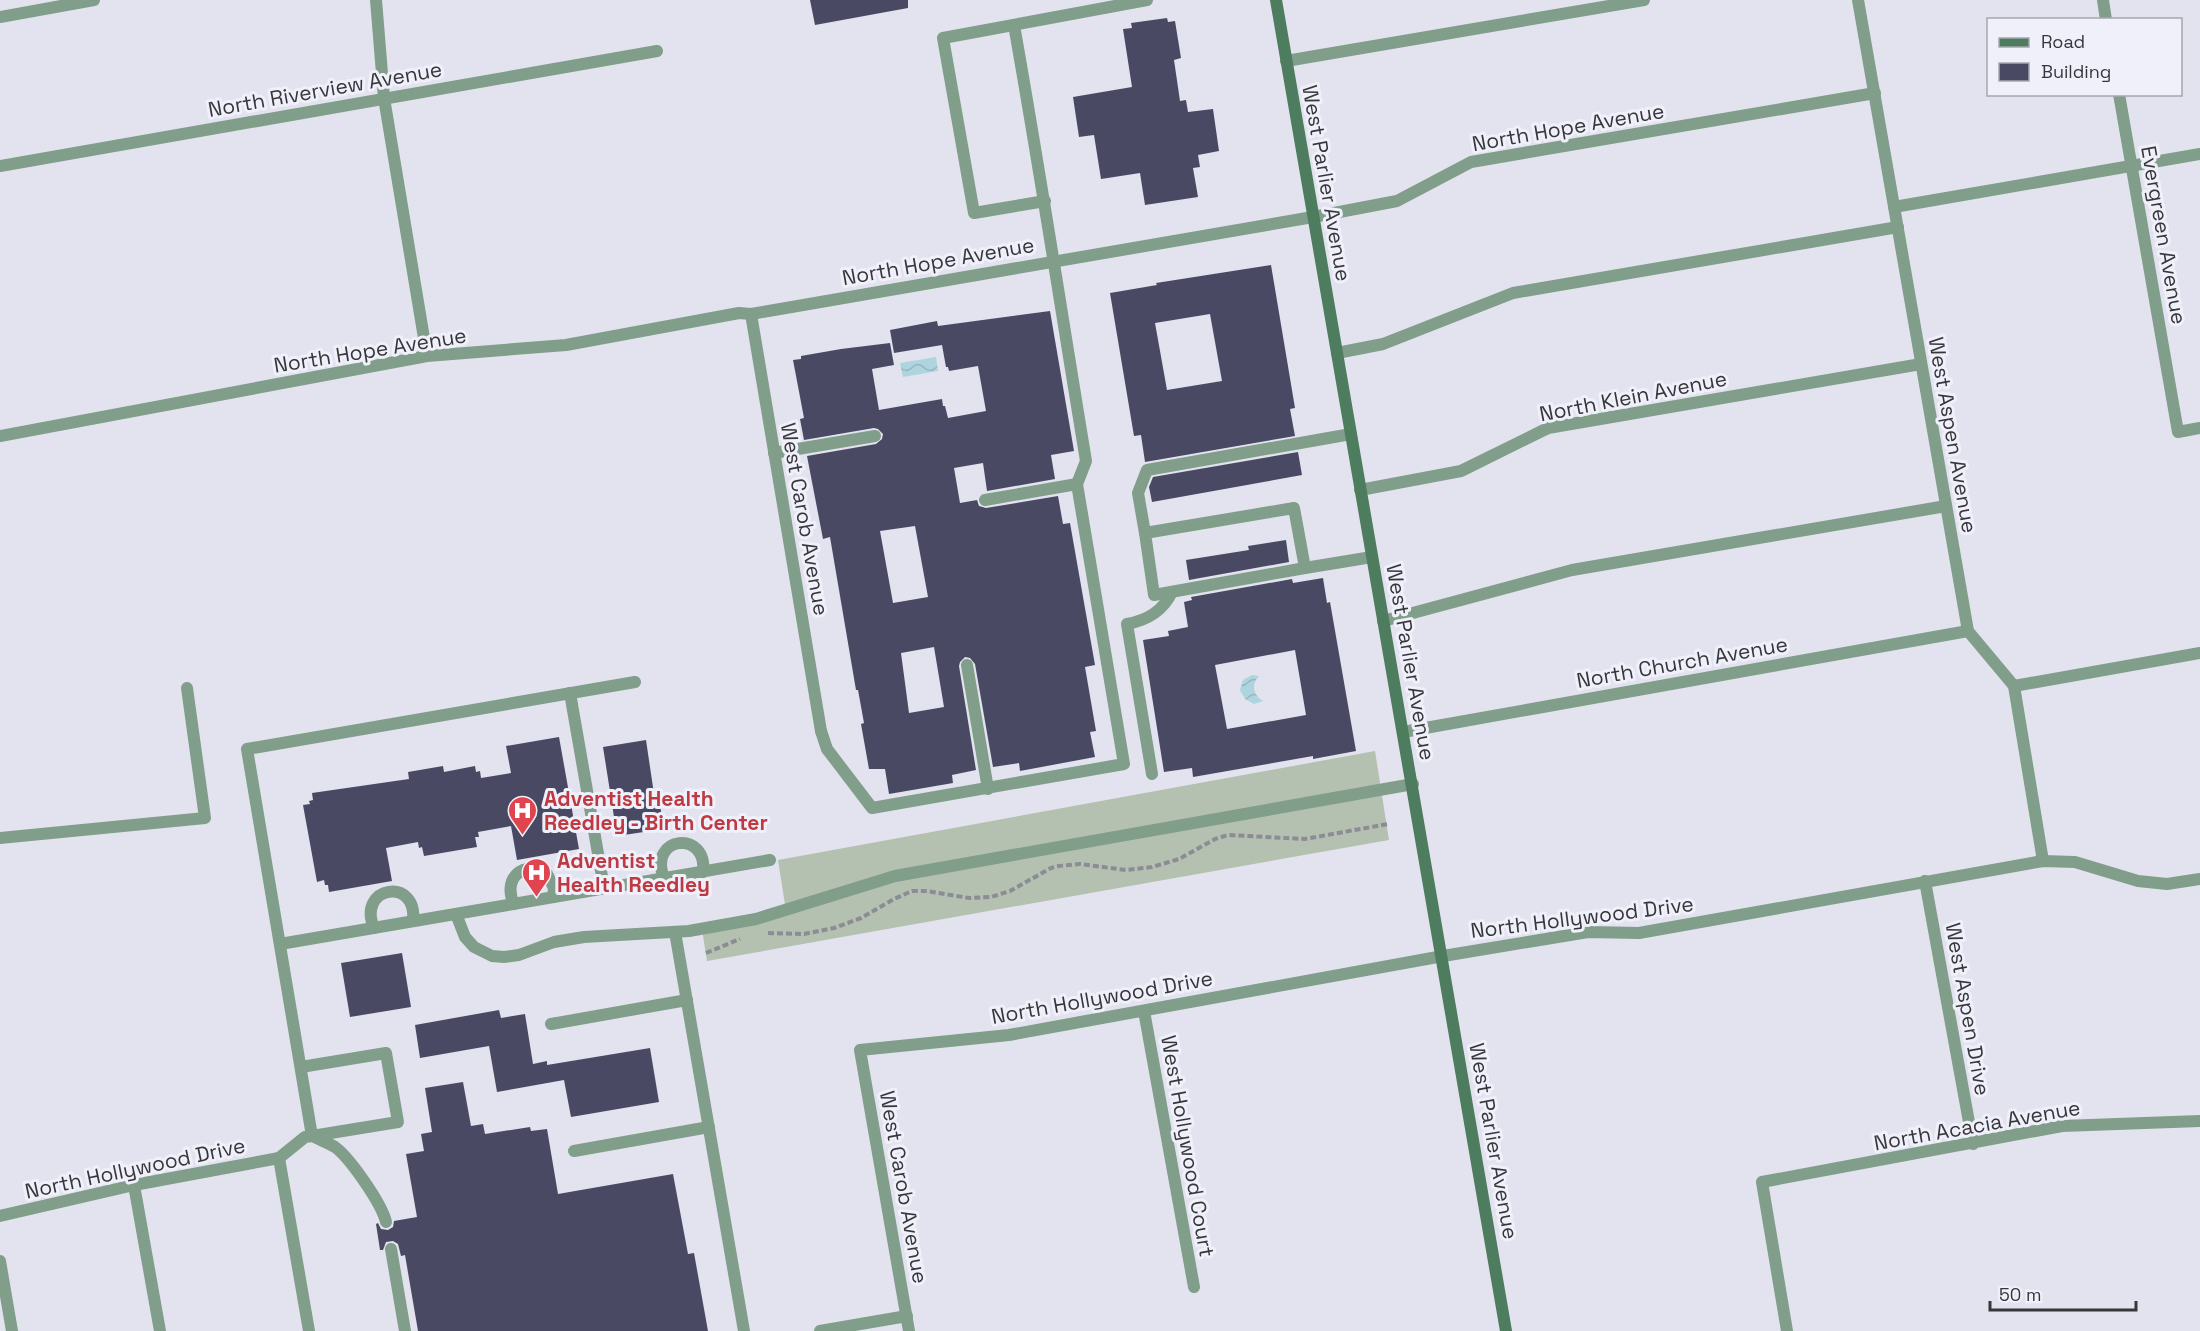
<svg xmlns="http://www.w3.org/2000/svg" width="2200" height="1331" font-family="'Space Grotesk',sans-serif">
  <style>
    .garden { fill: #b4c0b0 }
    .water { fill: url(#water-waves) }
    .building { fill: #4a4963; fill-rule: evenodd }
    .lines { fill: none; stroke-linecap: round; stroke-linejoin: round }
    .path { stroke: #8c8c94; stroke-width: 4; stroke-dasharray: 6 3; stroke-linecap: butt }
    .lane { stroke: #809e89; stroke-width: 12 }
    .street { stroke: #809e89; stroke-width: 12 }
    .secondary { stroke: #4e7c5e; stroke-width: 12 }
    .labels { text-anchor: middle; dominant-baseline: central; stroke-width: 6; stroke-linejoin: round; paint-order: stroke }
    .street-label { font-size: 21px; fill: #36363b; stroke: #f0f0fb }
    .health-label { font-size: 21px; font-weight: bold; fill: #be3a42; stroke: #f0f0fb; text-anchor: start }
  </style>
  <defs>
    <pattern id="water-waves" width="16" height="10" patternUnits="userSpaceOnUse" patternTransform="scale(1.5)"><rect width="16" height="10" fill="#aed4df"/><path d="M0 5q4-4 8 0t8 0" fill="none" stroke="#96b7c0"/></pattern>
  </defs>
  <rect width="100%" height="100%" fill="#e2e3ee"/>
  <path class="garden" d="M 1375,751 L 1389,840 L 707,961 L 702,929 L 786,911 L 778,860 Z"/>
  <g class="water">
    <path d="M 936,357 L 938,371 L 903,377 L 900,363 Z"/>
    <path d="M 1252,675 L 1259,676 C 1251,684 1253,695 1263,701 L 1254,704 L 1245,699 L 1240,690 L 1243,680 Z"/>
  </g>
  <g class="building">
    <path d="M 810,0 L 908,0 L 908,8 L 815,25 Z"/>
    <path d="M 1167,18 L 1168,22 L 1175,21 L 1181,58 L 1174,60 L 1180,101 L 1186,100 L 1188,112 L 1213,109 L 1219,151 L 1198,155 L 1200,167 L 1193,168 L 1198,197 L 1145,205 L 1140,173 L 1101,179 L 1094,135 L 1079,137 L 1073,97 L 1132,87 L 1123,29 L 1132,28 L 1131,23 Z"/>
    <path d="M 1271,265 L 1295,408 L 1290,409 L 1295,436 L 1145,462 L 1141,435 L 1134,436 L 1110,293 L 1157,285 L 1156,283 ZM 1210,314 L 1222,381 L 1167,390 L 1155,323 Z"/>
    <path d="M 1050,311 L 1074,451 L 1051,455 L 1055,479 L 987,491 L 983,463 L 954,468 L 960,503 L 977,500 L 979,506 L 986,508 L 1058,496 L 1063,524 L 1070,523 L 1095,665 L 1085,667 L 1096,731 L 1090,732 L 1095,757 L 1020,771 L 1019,763 L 993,767 L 975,664 L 970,658 L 965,657 L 960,662 L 959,666 L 976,770 L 952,775 L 953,783 L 889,794 L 885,769 L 869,769 L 861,724 L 864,723 L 858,690 L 856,690 L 830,537 L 823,539 L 807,456 L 876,444 L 882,439 L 883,434 L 878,429 L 874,428 L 804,440 L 800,419 L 804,418 L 793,360 L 801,359 L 801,356 L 841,349 L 890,343 L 894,365 L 872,369 L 879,410 L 942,399 L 943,406 L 945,406 L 948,418 L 986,411 L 978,366 L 949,371 L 948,367 L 946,367 L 942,345 L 894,353 L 890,330 L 937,321 L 938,326 ZM 915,526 L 928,597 L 893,603 L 880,531 ZM 934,647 L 944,707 L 909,713 L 901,653 Z"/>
    <path d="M 1298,452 L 1302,475 L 1152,502 L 1149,487 L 1153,477 Z"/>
    <path d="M 1286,540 L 1289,562 L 1189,580 L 1186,560 L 1249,550 L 1248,546 Z"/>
    <path d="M 1323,578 L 1327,603 L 1330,602 L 1356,751 L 1313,759 L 1313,756 L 1193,777 L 1192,768 L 1164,772 L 1143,640 L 1169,636 L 1168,631 L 1188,627 L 1184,602 L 1192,600 L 1191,597 L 1292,579 L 1293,583 ZM 1295,650 L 1306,715 L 1227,729 L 1215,665 Z"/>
    <path d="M 559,737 L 579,849 L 517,860 L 511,826 L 478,832 L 479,837 L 475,837 L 477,847 L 424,856 L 422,847 L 419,848 L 418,842 L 386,848 L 392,881 L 329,892 L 328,885 L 325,885 L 324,880 L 317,882 L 303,805 L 310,804 L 309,801 L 313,800 L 312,793 L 409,779 L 408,772 L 443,766 L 444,772 L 475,766 L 476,772 L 480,771 L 481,778 L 511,773 L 506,746 Z"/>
    <path d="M 646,740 L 654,794 L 658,793 L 664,829 L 617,836 L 603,747 Z"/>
    <path d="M 402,953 L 411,1007 L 350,1017 L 341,963 Z"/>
    <path d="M 499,1010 L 501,1018 L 525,1014 L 533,1064 L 547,1061 L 547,1065 L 650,1048 L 659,1102 L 571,1117 L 564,1080 L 497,1092 L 489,1046 L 420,1058 L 415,1025 Z"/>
    <path d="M 463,1082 L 471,1126 L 483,1124 L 485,1134 L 530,1127 L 531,1131 L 547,1129 L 558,1194 L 673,1174 L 688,1254 L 694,1253 L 708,1331 L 418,1331 L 405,1255 L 401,1256 L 398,1244 L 393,1241 L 386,1242 L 383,1250 L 380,1250 L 376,1224 L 378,1223 L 381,1229 L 388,1230 L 393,1227 L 394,1221 L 417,1217 L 406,1154 L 424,1151 L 421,1134 L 432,1132 L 425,1088 Z"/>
  </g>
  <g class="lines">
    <g class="path">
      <path d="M 768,933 L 804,934 L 834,928 L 861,918 L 894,899 L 912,891 L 927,891 L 969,898 L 991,897 L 1010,891 L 1051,868 L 1059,866 L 1080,864 L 1126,870 L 1152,867 L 1179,859 L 1215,839 L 1228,835 L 1305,839 L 1388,824"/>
      <path d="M 706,953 L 740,939"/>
    </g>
    <g class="lane">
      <path d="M 0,17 L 94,0"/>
      <path d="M 1286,61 L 1644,0"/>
      <path d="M 1045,201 L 974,213 L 943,38 L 1147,0"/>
      <path d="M 1337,353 L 1383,344 L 1513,293 L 1898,227"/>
      <path d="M 774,453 L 875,436"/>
      <path d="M 985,500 L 1077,484"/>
      <path d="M 1145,533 L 1138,493 L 1147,470 L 1351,434"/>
      <path d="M 1305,568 L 1154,595 L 1145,533 L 1294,508 L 1305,568 L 1372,557"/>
      <path d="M 1383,621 L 1572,570 L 1946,506"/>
      <path d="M 967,665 L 988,789"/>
      <path d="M 570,693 L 604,888"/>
      <path d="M 821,731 L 827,749 L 872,808 L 1124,764 L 1077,484 L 1086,461 C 1062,316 1040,171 1014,25"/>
      <path d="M 1152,774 L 1127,624 C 1148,620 1163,611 1172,592"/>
      <path d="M 664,878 C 647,836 708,829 703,872"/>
      <path d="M 514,904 C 502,879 523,859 547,874 L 554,888 L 553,897"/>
      <path d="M 456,914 L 465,937 L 474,947 L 492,956 L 504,957 L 519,955 L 554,942 L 584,937 L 689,931 L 756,919 L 895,876 L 1413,784"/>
      <path d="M 374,928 C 356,886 418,876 413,921"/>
      <path d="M 675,932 L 744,1331"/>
      <path d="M 280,944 L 770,860"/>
      <path d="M 551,1024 L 687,1000"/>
      <path d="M 301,1067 L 386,1053 L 398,1122 L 312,1136"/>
      <path d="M 313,1136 C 320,1140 328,1143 335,1147 C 350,1158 382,1204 386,1222"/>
      <path d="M 574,1151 L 709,1127"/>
      <path d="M 279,1158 L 305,1137 L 312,1136 L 247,749 L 635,682"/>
      <path d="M 134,1185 L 160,1331"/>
      <path d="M 391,1249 L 405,1331"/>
      <path d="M 820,1331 L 907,1316"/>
    </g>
    <g class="street">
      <path d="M 376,0 L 384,98 L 427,356"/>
      <path d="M 1858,0 L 1968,631 L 2014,686 L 2043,861"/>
      <path d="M 2103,0 L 2106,20"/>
      <path d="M 2119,94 L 2178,432 L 2200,428"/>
      <path d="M 0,166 L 657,51"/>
      <path d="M 1894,207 L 2200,154"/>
      <path d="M 751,314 L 821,731"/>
      <path d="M 0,436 L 427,356 L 566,345 L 739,313 L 751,314 L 1313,217 L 1397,201 L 1471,162 L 1875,93"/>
      <path d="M 1360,490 L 1461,471 L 1548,428 L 1921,364"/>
      <path d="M 2014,686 L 2200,653"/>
      <path d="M 1403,732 L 1968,631"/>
      <path d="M 0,838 L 205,818 L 187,688"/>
      <path d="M 1925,881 L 1973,1144"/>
      <path d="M 1144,1011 L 1194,1287"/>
      <path d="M 0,1216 L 134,1185 L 279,1158 L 309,1331"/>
      <path d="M 0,1261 L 12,1331"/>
      <path d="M 909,1331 L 860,1050 L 1009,1035 L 1443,956 L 1588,932 L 1639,933 L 2043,861 L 2075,862 L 2138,881 L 2167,884 L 2200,879"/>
      <path d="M 1787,1331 L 1762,1182 L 2062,1126 L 2200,1121"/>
    </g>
    <path class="secondary" d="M 1276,0 L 1506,1331"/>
  </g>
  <defs>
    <symbol id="hospital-pin" viewBox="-11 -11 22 30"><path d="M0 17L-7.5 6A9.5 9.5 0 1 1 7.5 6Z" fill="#e0444e" stroke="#f0f0fb"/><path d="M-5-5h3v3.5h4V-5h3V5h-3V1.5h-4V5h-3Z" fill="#fff"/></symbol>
  </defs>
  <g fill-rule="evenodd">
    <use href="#hospital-pin" x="506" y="794" width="33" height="45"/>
    <use href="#hospital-pin" x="520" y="856" width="33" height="45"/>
  </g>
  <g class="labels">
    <g class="street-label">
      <text transform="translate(325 89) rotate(-10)">North Riverview Avenue</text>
      <text transform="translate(1568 127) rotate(-10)">North Hope Avenue</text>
      <text transform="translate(1327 183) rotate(80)">West Parlier Avenue</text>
      <text transform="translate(2164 235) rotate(80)">Evergreen Avenue</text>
      <text transform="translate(938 261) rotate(-10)">North Hope Avenue</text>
      <text transform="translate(370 350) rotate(-9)">North Hope Avenue</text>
      <text transform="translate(1633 396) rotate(-11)">North Klein Avenue</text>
      <text transform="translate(1953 435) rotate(80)">West Aspen Avenue</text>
      <text transform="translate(805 519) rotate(80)">West Carob Avenue</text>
      <text transform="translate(1411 662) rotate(80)">West Parlier Avenue</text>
      <text transform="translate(1682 662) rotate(-10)">North Church Avenue</text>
      <text transform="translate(1582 917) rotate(-7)">North Hollywood Drive</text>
      <text transform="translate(1102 997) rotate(-10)">North Hollywood Drive</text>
      <text transform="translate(1968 1009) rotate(80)">West Aspen Drive</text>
      <text transform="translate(1977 1125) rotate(-10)">North Acacia Avenue</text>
      <text transform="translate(1494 1141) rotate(80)">West Parlier Avenue</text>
      <text transform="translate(1188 1146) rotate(80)">West Hollywood Court</text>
      <text transform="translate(135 1168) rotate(-12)">North Hollywood Drive</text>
      <text transform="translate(904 1187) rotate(80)">West Carob Avenue</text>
    </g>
    <g class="health-label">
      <text x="544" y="798">Adventist Health<tspan x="544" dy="24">Reedley - Birth Center</tspan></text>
      <text x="557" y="860">Adventist<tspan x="557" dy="24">Health Reedley</tspan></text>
    </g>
  </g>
  <rect x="1987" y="18" width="195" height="78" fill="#f0f0fb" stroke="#a6a6ae" stroke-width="1.5"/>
  <rect x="1999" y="38" width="30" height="9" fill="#4e7c5e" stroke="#a6a6ae" stroke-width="1.5"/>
  <text x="2041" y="48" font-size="18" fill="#36363b">Road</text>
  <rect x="1999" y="63" width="30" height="18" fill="#4a4963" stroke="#a6a6ae" stroke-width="1.5"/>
  <text x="2041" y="78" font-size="18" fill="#36363b">Building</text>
  <path d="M1990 1301v9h146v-9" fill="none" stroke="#36363b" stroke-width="3"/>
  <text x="1999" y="1301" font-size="18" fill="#36363b" stroke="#f0f0fb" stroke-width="4.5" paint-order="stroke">50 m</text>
</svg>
